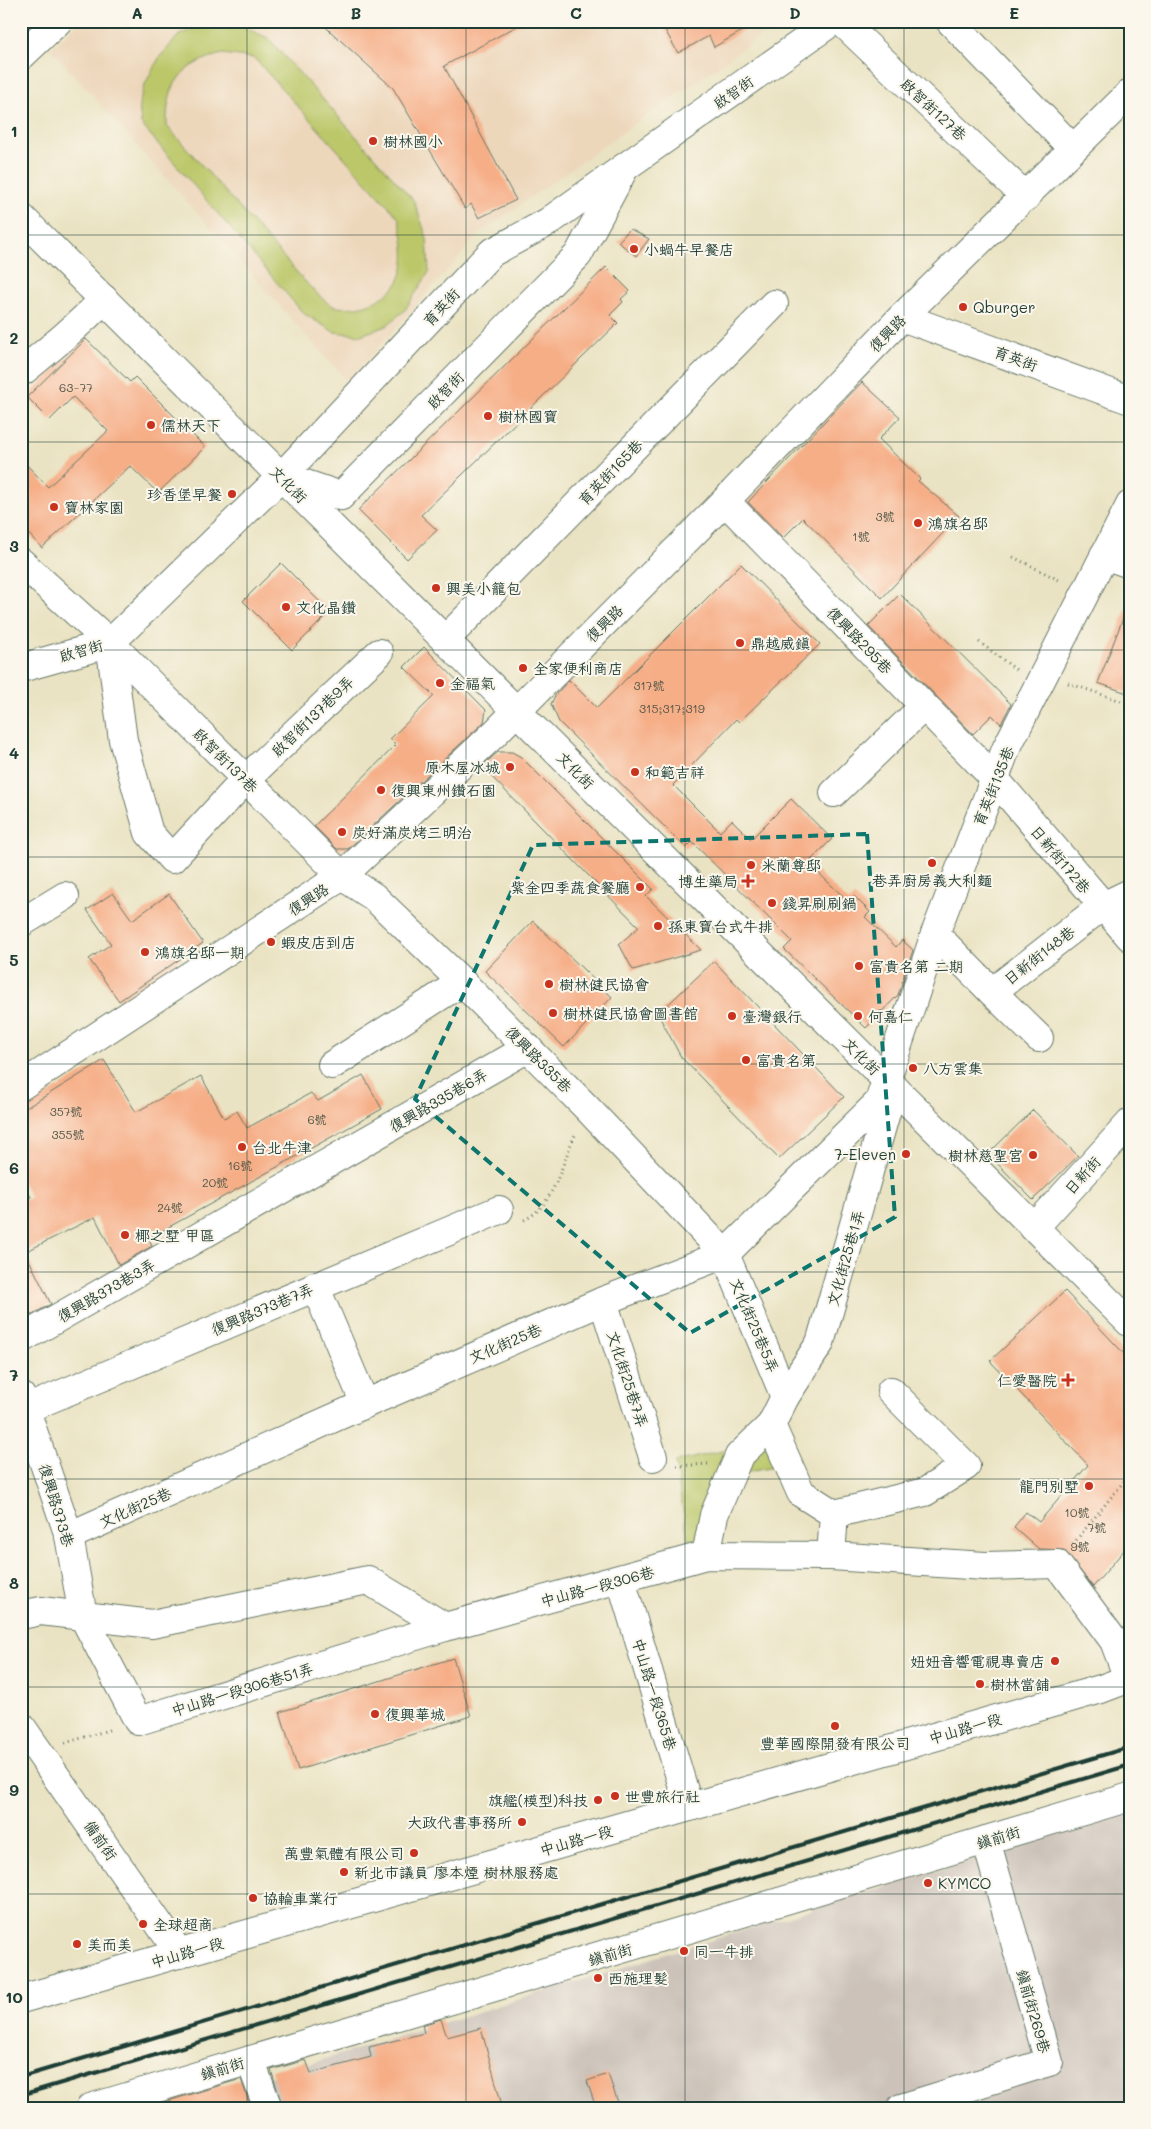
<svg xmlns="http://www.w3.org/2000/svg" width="1151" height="2129" font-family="Mali,'LXGW WenKai TC',sans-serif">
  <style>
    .built { fill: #edd7bb }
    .industrial { fill: #ccc2b9 }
    .green { fill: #bbc769; stroke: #6d824e; fill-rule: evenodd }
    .building { fill: #f6ae87 }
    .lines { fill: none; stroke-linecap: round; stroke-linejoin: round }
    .minor-casing { stroke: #676; stroke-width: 30 }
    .major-casing { stroke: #676; stroke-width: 30 }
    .path { stroke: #676; stroke-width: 3; stroke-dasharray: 1 4; stroke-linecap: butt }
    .minor { stroke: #fff; stroke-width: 28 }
    .major { stroke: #fff; stroke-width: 28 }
    .rail { stroke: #1f3d34; stroke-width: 4 }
    .marked { fill: none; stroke: #0f766e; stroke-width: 4; stroke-dasharray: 10 6; stroke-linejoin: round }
    .grid { fill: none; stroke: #1f3d34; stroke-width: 1; stroke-opacity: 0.55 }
    .poi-dot { fill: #c8321e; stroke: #fbf7ec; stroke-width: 2 }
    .labels { text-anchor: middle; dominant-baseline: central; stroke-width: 4; stroke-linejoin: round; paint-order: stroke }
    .number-label { font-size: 12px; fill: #555949 }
    .street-label { font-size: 15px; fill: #1f3d34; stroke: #fbf7ec }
    .poi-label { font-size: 15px; fill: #1f3d34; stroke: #fbf7ec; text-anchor: start }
    .neatline { fill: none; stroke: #1f3d34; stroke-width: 2 }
    .grid-label { font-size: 16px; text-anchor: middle; font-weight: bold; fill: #1f3d34 }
  </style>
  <rect width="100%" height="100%" fill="#fbf7ec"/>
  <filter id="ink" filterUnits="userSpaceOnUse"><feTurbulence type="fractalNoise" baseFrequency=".02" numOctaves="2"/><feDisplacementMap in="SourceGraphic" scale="10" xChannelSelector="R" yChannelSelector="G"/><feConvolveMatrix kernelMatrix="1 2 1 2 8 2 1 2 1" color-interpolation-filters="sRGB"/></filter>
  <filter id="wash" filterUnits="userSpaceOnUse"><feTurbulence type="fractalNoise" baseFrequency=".0096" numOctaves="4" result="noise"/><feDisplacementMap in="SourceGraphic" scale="20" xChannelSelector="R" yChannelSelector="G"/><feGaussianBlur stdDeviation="1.12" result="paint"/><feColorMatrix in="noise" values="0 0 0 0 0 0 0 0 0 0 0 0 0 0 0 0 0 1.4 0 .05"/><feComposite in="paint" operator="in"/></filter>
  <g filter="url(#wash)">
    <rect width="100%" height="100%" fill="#eae3c3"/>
    <path class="built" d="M 80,21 L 782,21 L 481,232 L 348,382 L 51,49 Z"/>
    <path class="industrial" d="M 1130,1811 L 1130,2108 L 166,2108 Z"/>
    <g class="green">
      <path d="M 208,23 L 239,25 L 268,38 L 414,201 L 427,238 L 429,272 L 405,310 L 386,326 L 361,335 L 334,332 L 303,313 L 141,124 L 139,104 L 144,86 L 159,58 L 179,35 ZM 223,54 L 254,58 L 398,217 C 409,256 410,291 365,305 C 358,308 338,309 331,305 C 324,301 317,293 310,287 L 167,126 C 166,84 181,63 223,54 Z"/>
      <path d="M 770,1436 L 779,1466 L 738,1474 Z"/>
      <path d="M 735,1448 L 705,1541 L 689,1546 L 675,1462 Z"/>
    </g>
    <g id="blocks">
      <g class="building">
        <path d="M 319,21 L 526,21 L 444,66 L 516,200 L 479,218 L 471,204 L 465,209 L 393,88 Z"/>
        <path d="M 660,21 L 760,21 L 714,47 L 709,36 L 678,53 Z"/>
        <path d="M 630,229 L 649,239 L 636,256 L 618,242 Z"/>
        <path d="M 606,267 L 630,291 L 621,299 L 623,302 L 610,315 L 618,323 L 421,515 L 437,530 L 407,559 L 358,510 Z"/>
        <path d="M 86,339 L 130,382 L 135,377 L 205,447 L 158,493 L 130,466 L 42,548 L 21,526 L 21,459 L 48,487 L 108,431 L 73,397 L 50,420 L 27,397 Z"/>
        <path d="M 862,382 L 900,417 L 879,439 L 920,479 L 918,481 L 959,516 L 882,598 L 803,518 L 783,538 L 748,502 Z"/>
        <path d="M 281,563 L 330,612 L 292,650 L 243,601 Z"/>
        <path d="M 741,564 L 820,644 L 739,722 L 736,719 L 673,785 L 720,832 L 732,820 L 751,839 L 791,799 L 832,839 L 808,863 L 849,902 L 854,896 L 870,912 L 865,917 L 896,947 L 902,940 L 913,950 L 898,995 L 866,1028 L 784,949 L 792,941 L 692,842 L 686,848 L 559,722 L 551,704 L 556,694 L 569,680 L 597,708 Z"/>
        <path d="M 900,594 L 1011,704 L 1001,724 L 992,715 L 973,734 L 868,626 Z"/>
        <path d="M 1128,605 L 1130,605 L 1130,694 L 1098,683 Z"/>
        <path d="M 424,647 L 486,710 L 484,722 L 348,849 L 337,849 L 314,826 L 396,745 L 390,739 L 434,696 L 404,667 Z"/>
        <path d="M 498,752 L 512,752 L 521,757 L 653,889 L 646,896 L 701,950 L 633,970 L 619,944 L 639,927 L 486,771 L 487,769 L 483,765 Z"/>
        <path d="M 113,893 L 132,920 L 169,894 L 203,943 L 119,1001 L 89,959 L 111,944 L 87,910 Z"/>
        <path d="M 533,921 L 612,997 L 564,1047 L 485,971 Z"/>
        <path d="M 714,961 L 844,1097 L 779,1159 L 681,1057 L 658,1014 Z"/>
        <path d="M 104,1060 L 136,1112 L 201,1076 L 224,1118 L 237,1111 L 247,1128 L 311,1093 L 318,1101 L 363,1075 L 382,1109 L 149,1238 L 152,1246 L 119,1265 L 95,1217 L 25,1252 L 51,1304 L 21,1321 L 21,1202 L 31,1197 L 21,1180 L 21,1111 Z"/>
        <path d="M 1033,1110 L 1078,1156 L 1033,1200 L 988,1154 Z"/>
        <path d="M 1065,1291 L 1130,1360 L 1130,1543 L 1093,1587 L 1064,1550 L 1039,1549 L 1014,1527 L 1026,1512 L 1039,1522 L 1088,1465 L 990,1361 Z"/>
        <path d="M 453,1658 L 471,1716 L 298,1770 L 280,1712 Z"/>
        <path d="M 441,2019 L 447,2037 L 481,2028 L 501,2102 L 480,2108 L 283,2108 L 271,2070 L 306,2060 L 311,2073 L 371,2057 L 369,2047 L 424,2033 L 422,2025 Z"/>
        <path d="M 608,2074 L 620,2108 L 596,2108 L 587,2081 Z"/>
        <path d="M 241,2079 L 251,2108 L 145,2108 Z"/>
      </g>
    </g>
  </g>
  <g filter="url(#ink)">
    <use href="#blocks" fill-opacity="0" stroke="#676" stroke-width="1"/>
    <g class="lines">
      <defs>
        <g id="minor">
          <path d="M 841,21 L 1026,197"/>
          <path d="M 950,21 L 1073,149"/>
          <path d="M 21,56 L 58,21"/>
          <path d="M 21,217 L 1130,1323"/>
          <path d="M 902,317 L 1130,400"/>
          <path d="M 21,369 L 23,371 C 51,348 79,325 104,299"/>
          <path d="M 288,478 L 341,496 L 578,255 L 625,167 L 833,21"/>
          <path d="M 725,501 L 995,779 L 1130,937"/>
          <path d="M 1104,555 L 1130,564"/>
          <path d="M 21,562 L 110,643 L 342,876 L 374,897 L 462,982 L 587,1108 L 725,1254 L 785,1397"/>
          <path d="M 446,639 L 774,304"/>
          <path d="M 110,643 L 123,740 L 149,833 L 172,859 L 245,780 L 379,653"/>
          <path d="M 21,668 L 110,643 L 282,476 L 491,253 L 548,222 L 625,167"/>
          <path d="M 834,793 L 924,706"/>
          <path d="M 21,923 L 65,896"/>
          <path d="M 935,934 L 992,992 L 1101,907 L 1130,893"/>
          <path d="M 992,992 L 1039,1038"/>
          <path d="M 332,1065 L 462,982"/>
          <path d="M 21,1086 L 342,876 L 494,734 L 725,501 L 902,317 L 1130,93"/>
          <path d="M 1034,1228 L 1130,1123"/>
          <path d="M 315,1286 L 365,1404"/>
          <path d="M 603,1301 L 653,1457"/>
          <path d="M 21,1339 L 528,1048"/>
          <path d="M 21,1396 L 69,1536 L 83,1616 L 138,1721 L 445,1627"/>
          <path d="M 26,1409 L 499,1210"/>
          <path d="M 771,1425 L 801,1493 L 834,1514 L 831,1556"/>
          <path d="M 834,1514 L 925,1492 L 966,1466 L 891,1391"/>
          <path d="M 69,1536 L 365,1404 L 603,1301 L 725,1254 L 879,1102 L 935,934 L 1006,749 L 1130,505"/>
          <path d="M 706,1555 L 714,1515 L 739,1456 L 771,1425 L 785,1397 L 820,1343 L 887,1109 L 886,1089"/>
          <path d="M 621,1580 L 689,1807"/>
          <path d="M 21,1615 L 41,1611 L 152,1624 L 368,1580 L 445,1627 L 706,1555 L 831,1556 L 985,1566 L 1057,1564 L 1114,1641 L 1128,1678"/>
          <path d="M 21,1726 L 180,1954"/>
          <path d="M 250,2060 L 268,2108"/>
          <path d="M 90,2108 L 1130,1797"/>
          <path d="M 901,2108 L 1049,2062 L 986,1840"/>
        </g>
        <path id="major" d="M 21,1999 L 1101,1689 L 1130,1678"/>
      </defs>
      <use href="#minor" class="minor-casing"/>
      <use href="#major" class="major-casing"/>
      <g class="path">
        <path d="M 1013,557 L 1061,581"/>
        <path d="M 979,642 L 1018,671"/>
        <path d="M 1068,683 L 1130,704"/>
        <path d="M 524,1220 C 555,1206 562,1161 576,1133"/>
        <path d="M 677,1466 L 708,1464"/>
        <path d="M 1073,1544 L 1130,1474"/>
        <path d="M 65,1743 L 112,1729"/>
      </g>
      <use href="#minor" class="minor"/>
      <use href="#major" class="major"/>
      <g class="rail">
        <path d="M 21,2077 L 1130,1747"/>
        <path d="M 21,2095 L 1130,1765"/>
      </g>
    </g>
  </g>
  <path class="marked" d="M 867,834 L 895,1217 L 690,1333 L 415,1099 L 533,845 Z"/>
  <path class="grid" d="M 247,21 L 247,2108M 466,21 L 466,2108M 685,21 L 685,2108M 904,21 L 904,2108M 21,235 L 1130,235M 21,442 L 1130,442M 21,650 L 1130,650M 21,857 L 1130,857M 21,1064 L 1130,1064M 21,1272 L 1130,1272M 21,1479 L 1130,1479M 21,1687 L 1130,1687M 21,1894 L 1130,1894"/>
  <g class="poi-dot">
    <circle cx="373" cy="141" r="5"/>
    <circle cx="634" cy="249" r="5"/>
    <circle cx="963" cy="307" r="5"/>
    <circle cx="488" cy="416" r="5"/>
    <circle cx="151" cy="425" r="5"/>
    <circle cx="232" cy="494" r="5"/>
    <circle cx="54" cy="507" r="5"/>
    <circle cx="918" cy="523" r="5"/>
    <circle cx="436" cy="588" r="5"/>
    <circle cx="286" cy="607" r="5"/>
    <circle cx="740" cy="643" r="5"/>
    <circle cx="523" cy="668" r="5"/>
    <circle cx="440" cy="683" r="5"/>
    <circle cx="510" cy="767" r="5"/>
    <circle cx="635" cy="772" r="5"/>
    <circle cx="381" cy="790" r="5"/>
    <circle cx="342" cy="832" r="5"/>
    <circle cx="932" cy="863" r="5"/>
    <circle cx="751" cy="865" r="5"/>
    <path d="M745.5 873.5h5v5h5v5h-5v5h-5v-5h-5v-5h5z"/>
    <circle cx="640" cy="887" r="5"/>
    <circle cx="772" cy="903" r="5"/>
    <circle cx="658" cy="926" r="5"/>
    <circle cx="271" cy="942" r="5"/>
    <circle cx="145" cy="952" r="5"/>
    <circle cx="859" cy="966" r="5"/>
    <circle cx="549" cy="984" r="5"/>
    <circle cx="553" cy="1013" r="5"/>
    <circle cx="732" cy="1016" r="5"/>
    <circle cx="858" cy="1016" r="5"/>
    <circle cx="746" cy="1060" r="5"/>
    <circle cx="913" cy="1068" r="5"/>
    <circle cx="242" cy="1147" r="5"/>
    <circle cx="906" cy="1154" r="5"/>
    <circle cx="1033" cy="1155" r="5"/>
    <circle cx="125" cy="1235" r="5"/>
    <path d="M1065.5 1372.5h5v5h5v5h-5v5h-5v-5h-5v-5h5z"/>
    <circle cx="1089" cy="1486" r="5"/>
    <circle cx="1055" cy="1661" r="5"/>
    <circle cx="980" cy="1684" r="5"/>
    <circle cx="375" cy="1714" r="5"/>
    <circle cx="835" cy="1726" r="5"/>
    <circle cx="615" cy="1796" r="5"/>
    <circle cx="598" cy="1800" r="5"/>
    <circle cx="522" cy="1822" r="5"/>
    <circle cx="414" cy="1853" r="5"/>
    <circle cx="344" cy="1872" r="5"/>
    <circle cx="928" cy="1883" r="5"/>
    <circle cx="253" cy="1898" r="5"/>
    <circle cx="143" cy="1924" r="5"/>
    <circle cx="77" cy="1944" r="5"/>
    <circle cx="684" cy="1951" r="5"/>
    <circle cx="598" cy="1978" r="5"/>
  </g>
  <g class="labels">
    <g class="number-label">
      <text x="76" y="387">63~77</text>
      <text x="885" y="516">3號</text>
      <text x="861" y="536">1號</text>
      <text x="649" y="685">317號</text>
      <text x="672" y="708">315;317;319</text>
      <text x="66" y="1111">357號</text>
      <text x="317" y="1119">6號</text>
      <text x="68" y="1134">355號</text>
      <text x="240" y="1165">16號</text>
      <text x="215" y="1182">20號</text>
      <text x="170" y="1207">24號</text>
      <text x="1077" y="1512">10號</text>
      <text x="1097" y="1527">7號</text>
      <text x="1080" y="1546">9號</text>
    </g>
    <g class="street-label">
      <text transform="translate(733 92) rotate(-35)">啟智街</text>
      <text transform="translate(934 109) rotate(43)">啟智街127巷</text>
      <text transform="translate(441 307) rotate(-47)">育英街</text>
      <text transform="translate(887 333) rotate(-46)">復興路</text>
      <text transform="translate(1016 358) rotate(20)">育英街</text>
      <text transform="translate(445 390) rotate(-46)">啟智街</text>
      <text transform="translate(610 472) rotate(-46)">育英街165巷</text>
      <text transform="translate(289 484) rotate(45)">文化街</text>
      <text transform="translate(604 623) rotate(-45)">復興路</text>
      <text transform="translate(860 640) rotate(46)">復興路295巷</text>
      <text transform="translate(81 650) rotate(-16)">啟智街</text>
      <text transform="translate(312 716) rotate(-44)">啟智街137巷9弄</text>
      <text transform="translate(226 760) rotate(45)">啟智街137巷</text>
      <text transform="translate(576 770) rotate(45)">文化街</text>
      <text transform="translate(993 786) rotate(-68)">育英街135巷</text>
      <text transform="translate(1061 859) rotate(50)">日新街172巷</text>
      <text transform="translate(308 899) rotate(-33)">復興路</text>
      <text transform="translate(1039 955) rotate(-38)">日新街148巷</text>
      <text transform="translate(862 1056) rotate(45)">文化街</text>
      <text transform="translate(539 1059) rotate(45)">復興路335巷</text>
      <text transform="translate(438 1100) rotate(-30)">復興路335巷6弄</text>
      <text transform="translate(1082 1175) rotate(-48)">日新街</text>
      <text transform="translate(845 1258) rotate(-74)">文化街25巷1弄</text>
      <text transform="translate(106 1290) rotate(-30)">復興路373巷3弄</text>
      <text transform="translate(262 1309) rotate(-23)">復興路373巷7弄</text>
      <text transform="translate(755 1325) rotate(67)">文化街25巷5弄</text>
      <text transform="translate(505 1343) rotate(-23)">文化街25巷</text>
      <text transform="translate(628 1379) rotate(72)">文化街25巷7弄</text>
      <text transform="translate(57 1505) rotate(73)">復興路373巷</text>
      <text transform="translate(135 1507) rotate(-24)">文化街25巷</text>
      <text transform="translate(597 1586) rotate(-15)">中山路一段306巷</text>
      <text transform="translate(242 1689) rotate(-17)">中山路一段306巷51弄</text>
      <text transform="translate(655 1694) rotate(73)">中山路一段365巷</text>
      <text transform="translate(965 1728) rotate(-16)">中山路一段</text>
      <text transform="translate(998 1837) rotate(-17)">鎮前街</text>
      <text transform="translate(101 1840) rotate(55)">備前街</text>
      <text transform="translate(576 1840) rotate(-16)">中山路一段</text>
      <text transform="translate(187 1952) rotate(-16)">中山路一段</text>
      <text transform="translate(610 1954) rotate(-16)">鎮前街</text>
      <text transform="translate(1034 2011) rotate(74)">鎮前街269巷</text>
      <text transform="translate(222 2068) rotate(-17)">鎮前街</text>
    </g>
    <g class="poi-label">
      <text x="383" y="141">樹林國小</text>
      <text x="644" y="249">小蝸牛早餐店</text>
      <text x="973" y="307">Qburger</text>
      <text x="498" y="416">樹林國寶</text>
      <text x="161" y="425">儒林天下</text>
      <text x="222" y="494" text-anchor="end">珍香堡早餐</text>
      <text x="64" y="507">寶林家園</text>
      <text x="928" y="523">鴻旗名邸</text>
      <text x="446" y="588">興美小籠包</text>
      <text x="296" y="607">文化晶鑽</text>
      <text x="750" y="643">鼎越威鎮</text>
      <text x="533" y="668">全家便利商店</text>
      <text x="450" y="683">金福氣</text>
      <text x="500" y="767" text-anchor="end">原木屋冰城</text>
      <text x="645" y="772">和範吉祥</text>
      <text x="391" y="790">復興東州鑽石園</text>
      <text x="352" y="832">炭好滿炭烤三明治</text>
      <text x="761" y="865">米蘭尊邸</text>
      <text x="932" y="880" text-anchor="middle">巷弄廚房義大利麵</text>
      <text x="738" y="881" text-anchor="end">博生藥局</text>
      <text x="630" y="887" text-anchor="end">紫金四季蔬食餐廳</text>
      <text x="782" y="903">錢昇刷刷鍋</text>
      <text x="668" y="926">孫東寶台式牛排</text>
      <text x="281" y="942">蝦皮店到店</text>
      <text x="155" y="952">鴻旗名邸一期</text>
      <text x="869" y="966">富貴名第 二期</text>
      <text x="559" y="984">樹林健民協會</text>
      <text x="563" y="1013">樹林健民協會圖書館</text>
      <text x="742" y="1016">臺灣銀行</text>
      <text x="868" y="1016">何嘉仁</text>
      <text x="756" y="1060">富貴名第</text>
      <text x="923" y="1068">八方雲集</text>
      <text x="252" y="1147">台北牛津</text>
      <text x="896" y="1154" text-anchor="end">7-Eleven</text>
      <text x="1023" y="1155" text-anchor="end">樹林慈聖宮</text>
      <text x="135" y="1235">椰之墅 甲區</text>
      <text x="1057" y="1380" text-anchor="end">仁愛醫院</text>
      <text x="1079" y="1486" text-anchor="end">龍門別墅</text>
      <text x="1045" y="1661" text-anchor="end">妞妞音響電視專賣店</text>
      <text x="990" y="1684">樹林當舖</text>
      <text x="385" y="1714">復興華城</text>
      <text x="835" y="1743" text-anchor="middle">豐華國際開發有限公司</text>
      <text x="625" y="1796">世豐旅行社</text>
      <text x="588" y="1800" text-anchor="end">旗艦(模型)科技</text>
      <text x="512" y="1822" text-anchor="end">大政代書事務所</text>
      <text x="404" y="1853" text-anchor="end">萬豐氣體有限公司</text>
      <text x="354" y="1872">新北市議員 廖本煙 樹林服務處</text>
      <text x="938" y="1883">KYMCO</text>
      <text x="263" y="1898">協輪車業行</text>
      <text x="153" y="1924">全球超商</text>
      <text x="87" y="1944">美而美</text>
      <text x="694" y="1951">同一牛排</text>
      <text x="608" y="1978">西施理髮</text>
    </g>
  </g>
  <rect width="1151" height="2129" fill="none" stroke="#fbf7ec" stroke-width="55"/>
  <rect x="28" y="28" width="1096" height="2074" class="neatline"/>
  <g class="grid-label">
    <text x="137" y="19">A</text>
    <text x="356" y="19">B</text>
    <text x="576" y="19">C</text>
    <text x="795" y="19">D</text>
    <text x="1014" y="19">E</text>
    <text x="14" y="137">1</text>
    <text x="14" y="344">2</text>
    <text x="14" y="552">3</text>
    <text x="14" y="759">4</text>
    <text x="14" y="966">5</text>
    <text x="14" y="1174">6</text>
    <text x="14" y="1381">7</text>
    <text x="14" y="1589">8</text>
    <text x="14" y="1796">9</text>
    <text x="14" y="2003">10</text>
  </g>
</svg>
